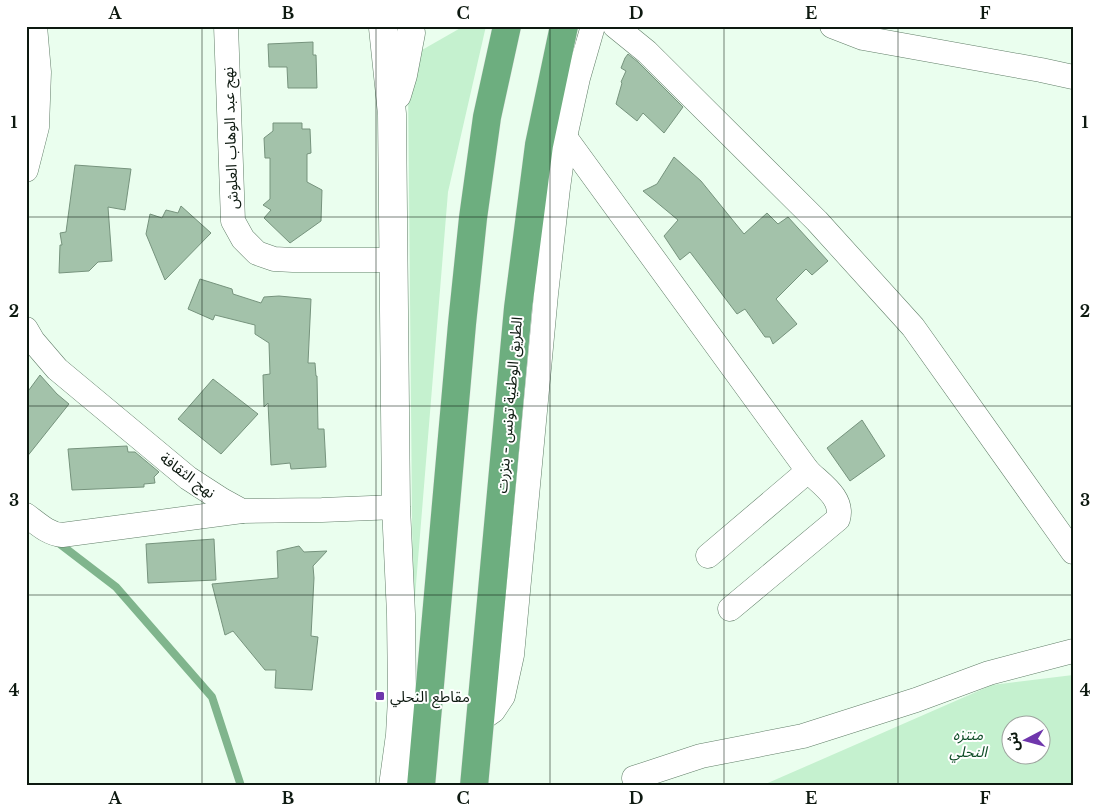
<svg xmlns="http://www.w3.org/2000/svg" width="1099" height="812" font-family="'Libre Baskerville','Noto Sans Arabic',serif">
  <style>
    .green { fill: #c5f1cf; fill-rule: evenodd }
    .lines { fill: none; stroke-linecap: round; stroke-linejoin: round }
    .stream { stroke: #80b58d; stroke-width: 8 }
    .building { fill: #a3c2aa; stroke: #76937d }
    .minor-casing { stroke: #617e68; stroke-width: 25 }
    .tertiary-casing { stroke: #617e68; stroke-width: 29 }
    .motorway-casing { stroke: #e2e3e2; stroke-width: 29 }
    .minor { stroke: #fff; stroke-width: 24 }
    .tertiary { stroke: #fff; stroke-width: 28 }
    .motorway { stroke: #6dae7f; stroke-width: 28 }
    .grid { fill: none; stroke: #0d1910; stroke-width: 1; stroke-opacity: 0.55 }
    .poi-dot { fill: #6f36ac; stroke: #fff; stroke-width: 2 }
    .labels { text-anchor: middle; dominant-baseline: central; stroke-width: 4; stroke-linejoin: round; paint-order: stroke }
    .street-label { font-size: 15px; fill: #0d1910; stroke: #fff }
    .poi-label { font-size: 15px; fill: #0d1910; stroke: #fff; text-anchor: start }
    .park-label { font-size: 15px; font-style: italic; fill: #104e28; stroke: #fff }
    .neatline { fill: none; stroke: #0d1910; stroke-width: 2 }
    .grid-label { font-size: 16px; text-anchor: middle; font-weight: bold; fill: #0d1910 }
  </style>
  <rect width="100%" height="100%" fill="#eafeee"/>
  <g class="green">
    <path d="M 464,26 L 486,26 L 448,192 L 413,621 L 408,81 L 422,50 Z"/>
    <path d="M 1073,675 L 1073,786 L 761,786 L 992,685 ZM 1012,724 L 1042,724 L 1042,754 L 1012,754 Z"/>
  </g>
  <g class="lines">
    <path class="stream" d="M 56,541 L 116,587 L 212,697 L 241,786"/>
  </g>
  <g class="building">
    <path d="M 313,42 L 313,55 L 316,55 L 317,88 L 288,88 L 287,67 L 269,67 L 268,44 Z"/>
    <path d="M 628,54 L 638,62 L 683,107 L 664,133 L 643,113 L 637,121 L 616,104 L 622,83 L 621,82 L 626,71 L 621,68 L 625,58 Z"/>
    <path d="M 273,123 L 302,123 L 302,129 L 310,129 L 311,153 L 307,154 L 307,182 L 322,190 L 321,221 L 290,243 L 264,218 L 271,210 L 263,205 L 270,199 L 270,158 L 265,158 L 264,138 L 273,131 Z"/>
    <path d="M 674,157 L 701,181 L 744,234 L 767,213 L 778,224 L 788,217 L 828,261 L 812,275 L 806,269 L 776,299 L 797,324 L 773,344 L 770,337 L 765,337 L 745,309 L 737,314 L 690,252 L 680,260 L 664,236 L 678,220 L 643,191 L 657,184 Z"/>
    <path d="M 75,165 L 131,169 L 125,210 L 108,207 L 112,261 L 98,262 L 89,271 L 59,273 L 60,245 L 62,245 L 60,233 L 66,232 Z"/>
    <path d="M 181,206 L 211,233 L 165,280 L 146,234 L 150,214 L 162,218 L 166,210 L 178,213 Z"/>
    <path d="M 200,279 L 232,289 L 233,294 L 261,303 L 264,297 L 279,296 L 311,299 L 308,363 L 315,363 L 316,376 L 317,376 L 318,429 L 324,429 L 326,467 L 291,469 L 290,463 L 271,465 L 268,403 L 264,407 L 263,375 L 270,374 L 269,343 L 255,334 L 255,325 L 215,315 L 213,320 L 188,309 Z"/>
    <path d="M 40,375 L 57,394 L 69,404 L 26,458 L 26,394 Z"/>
    <path d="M 213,379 L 258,414 L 221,454 L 178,419 Z"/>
    <path d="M 862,420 L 885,456 L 850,481 L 827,448 Z"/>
    <path d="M 127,446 L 128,452 L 135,452 L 159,472 L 154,477 L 155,483 L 144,484 L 144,487 L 72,490 L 68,449 Z"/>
    <path d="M 214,539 L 216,580 L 148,583 L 146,544 Z"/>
    <path d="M 299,546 L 304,552 L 327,551 L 313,566 L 314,578 L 311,636 L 318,637 L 312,690 L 275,688 L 276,670 L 265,670 L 233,631 L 225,635 L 212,584 L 278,578 L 277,551 Z"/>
  </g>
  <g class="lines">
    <defs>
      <g id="minor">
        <path d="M 226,26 L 233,221 L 243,239 L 257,253 L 274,259 L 293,260 L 394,260"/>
        <path d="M 615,26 L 647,52 L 817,221 L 913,327 L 1073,552"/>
        <path d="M 832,26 L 863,38 L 1041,70 L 1073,77"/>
        <path d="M 565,137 L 808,471 C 821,484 844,498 838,519 L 730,609"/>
        <path d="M 26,170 L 37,127 L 39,72 L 35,26"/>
        <path d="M 26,329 L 33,341 L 57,369 L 188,478 L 222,500 L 242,511 L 322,510 L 396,507"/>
        <path d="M 26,515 C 37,523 48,534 62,535 L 242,511"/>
        <path d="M 708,556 L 808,471"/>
        <path d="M 480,720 L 493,711 L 503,696 L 512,655 L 546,294 L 558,188 L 565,137 L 578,78 L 593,26"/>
        <path d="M 634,778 L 701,756 L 803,736 L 916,700 L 989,673 L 1073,651"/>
      </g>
      <g id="tertiary">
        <path d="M 383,28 L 392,114 L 396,507 L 401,614 L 402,698 L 400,735 L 393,786"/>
        <path d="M 397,95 L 403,75 L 411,33"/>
      </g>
      <g id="motorway">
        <path d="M 421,786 L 462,324 L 473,218 L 487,117 L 507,26"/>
        <path d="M 474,786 L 518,308 L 539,145 L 564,26"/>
      </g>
    </defs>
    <use href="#minor" class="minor-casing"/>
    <use href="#tertiary" class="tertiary-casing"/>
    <use href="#motorway" class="motorway-casing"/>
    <use href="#minor" class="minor"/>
    <use href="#tertiary" class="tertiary"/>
    <use href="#motorway" class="motorway"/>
  </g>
  <path class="grid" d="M 202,26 L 202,786M 376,26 L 376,786M 550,26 L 550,786M 724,26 L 724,786M 898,26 L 898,786M 26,217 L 1073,217M 26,406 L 1073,406M 26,595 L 1073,595"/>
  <rect class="poi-dot" x="375" y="691" width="10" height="10" rx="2.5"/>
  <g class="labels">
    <g class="street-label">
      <text transform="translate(230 138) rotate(-92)">نهج عبد الوهاب العلوش</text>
      <text transform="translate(509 405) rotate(-85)">الطريق الوطنية تونس - بنزرت</text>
      <text transform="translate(188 475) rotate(37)">نهج الثقافة</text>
    </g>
    <g class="poi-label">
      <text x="390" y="696">مقاطع النحلي</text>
    </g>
    <g class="park-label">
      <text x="968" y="734">منتزه<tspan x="968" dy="17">النحلي</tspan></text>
    </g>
  </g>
  <rect width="1099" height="812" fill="none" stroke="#ffffff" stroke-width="55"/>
  <g transform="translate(1026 740) rotate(264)"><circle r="24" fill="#ffffff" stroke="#9ea39f"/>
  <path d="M0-4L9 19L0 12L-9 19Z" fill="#6f36ac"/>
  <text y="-8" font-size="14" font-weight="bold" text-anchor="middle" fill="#0d1910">ش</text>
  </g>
  <rect x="28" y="28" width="1044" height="756" class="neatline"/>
  <g class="grid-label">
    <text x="115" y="19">A</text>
    <text x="288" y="19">B</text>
    <text x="463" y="19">C</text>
    <text x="636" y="19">D</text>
    <text x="811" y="19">E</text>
    <text x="985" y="19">F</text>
    <text x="14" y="128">1</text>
    <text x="1085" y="128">1</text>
    <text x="14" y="317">2</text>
    <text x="1085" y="317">2</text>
    <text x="14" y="506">3</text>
    <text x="1085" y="506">3</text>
    <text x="14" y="696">4</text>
    <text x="1085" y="696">4</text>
    <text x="115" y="804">A</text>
    <text x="288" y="804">B</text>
    <text x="463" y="804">C</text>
    <text x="636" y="804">D</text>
    <text x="811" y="804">E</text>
    <text x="985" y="804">F</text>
  </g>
</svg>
